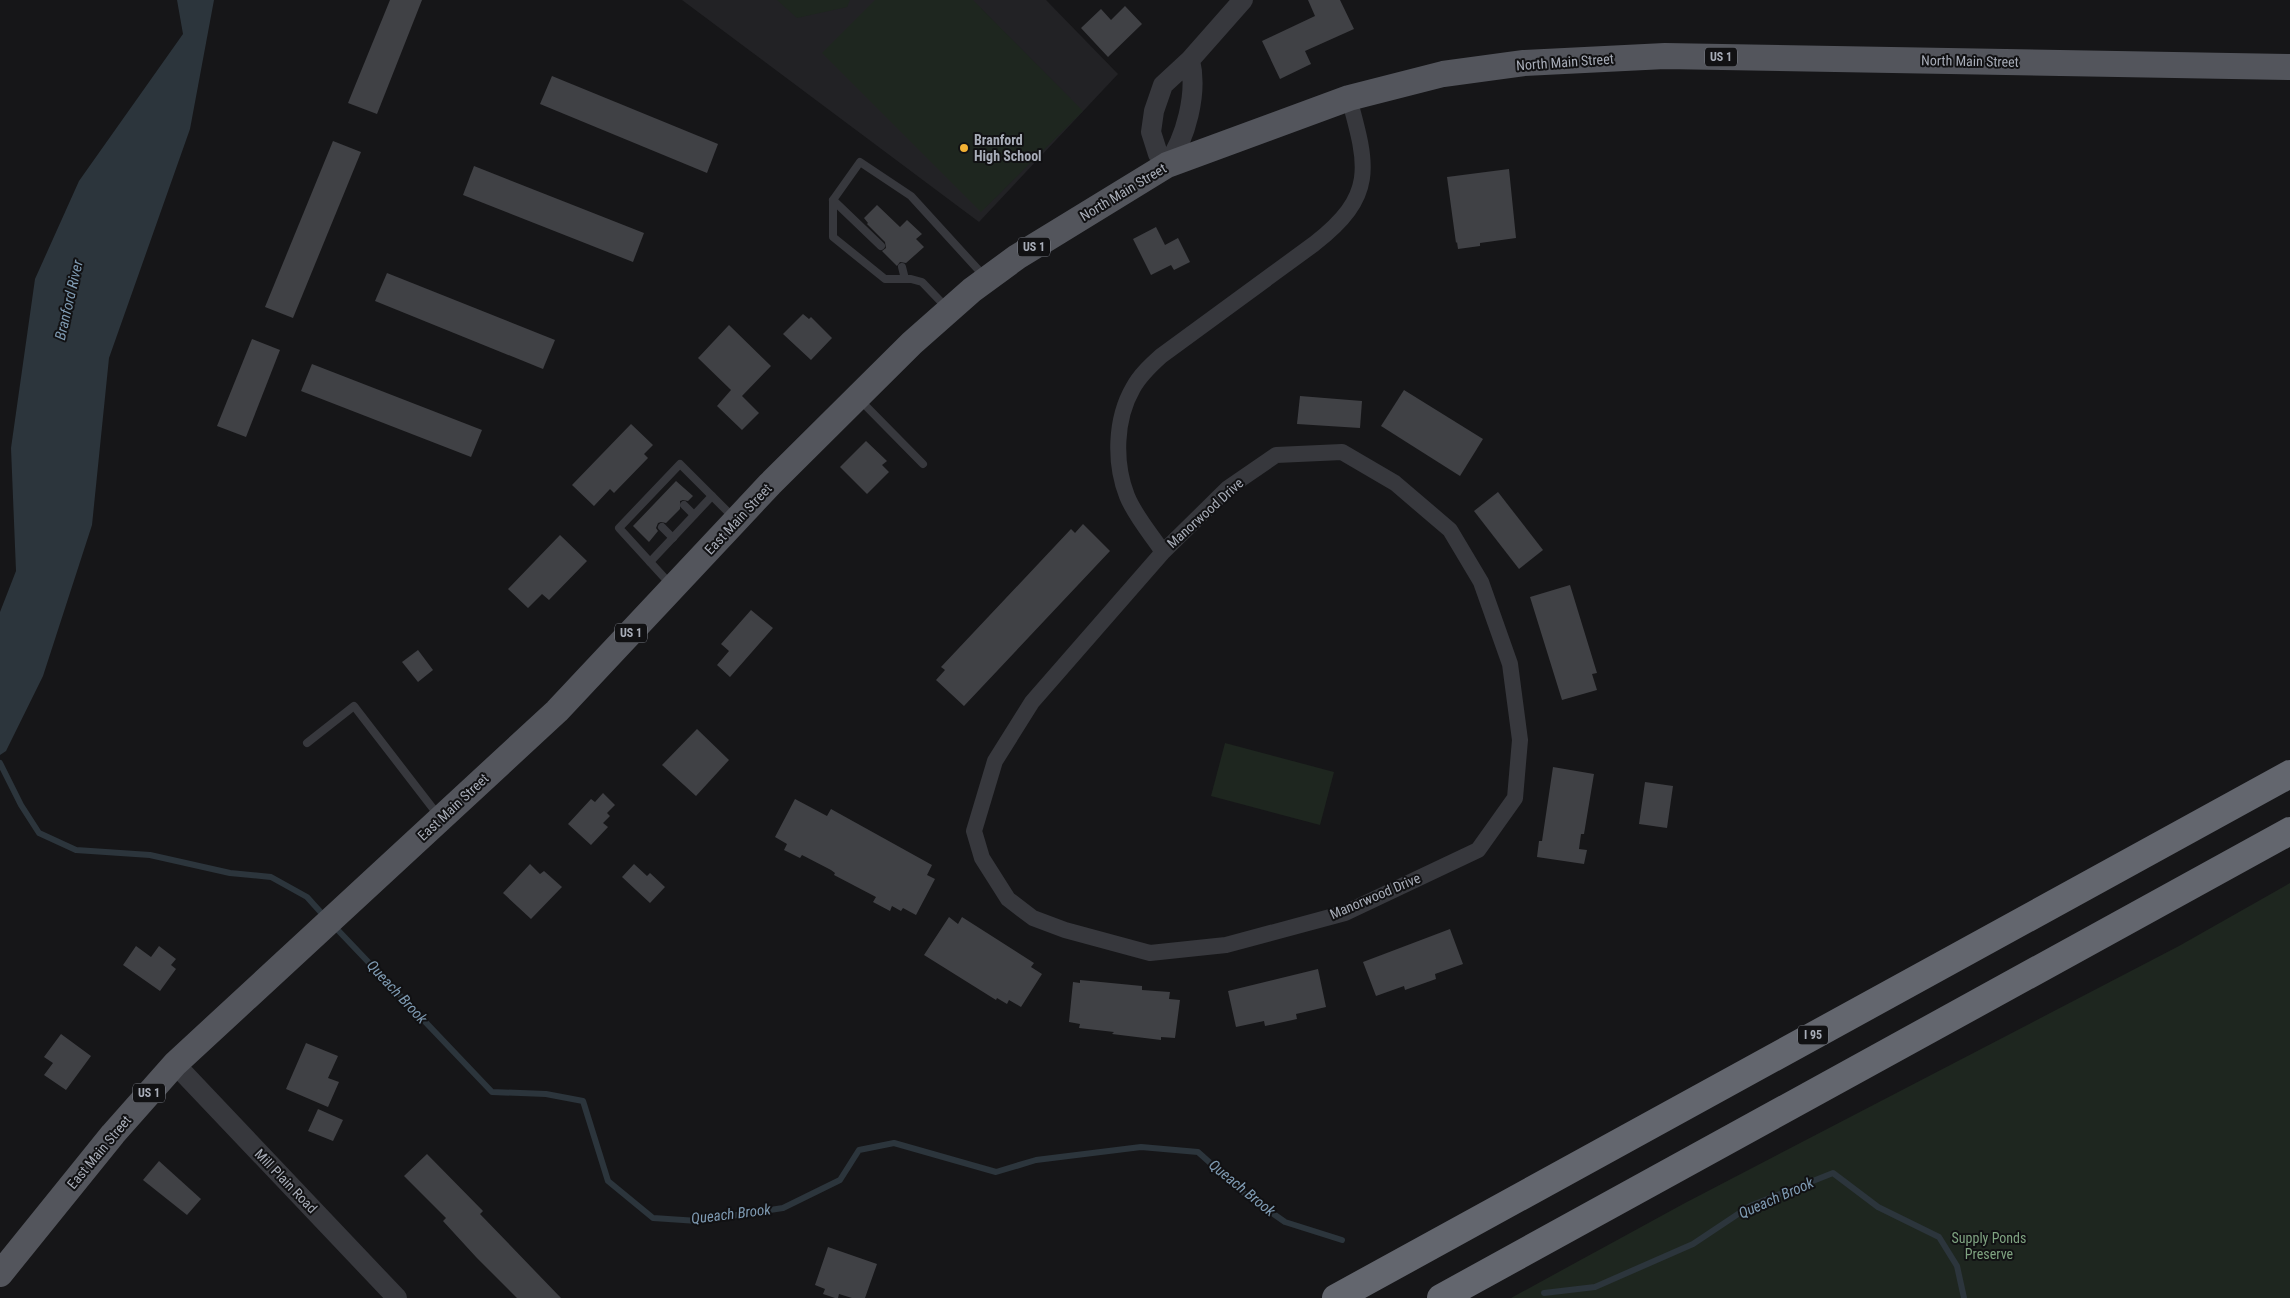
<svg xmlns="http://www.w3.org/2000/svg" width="2290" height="1298" font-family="'Roboto Condensed',sans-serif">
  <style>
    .built { fill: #222225 }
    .green { fill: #1e261f }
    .water { fill: #2c353c }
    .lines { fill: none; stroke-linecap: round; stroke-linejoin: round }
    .stream { stroke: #2c353c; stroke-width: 6 }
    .building { fill: #404145 }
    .service { stroke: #37383d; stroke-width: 8 }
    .minor { stroke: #37383d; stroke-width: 16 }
    .tertiary { stroke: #37383d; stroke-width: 20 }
    .primary { stroke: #53555c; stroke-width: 26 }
    .motorway { stroke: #63666e; stroke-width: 28 }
    .poi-dot { fill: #f2b134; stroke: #111113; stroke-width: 2 }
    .labels { text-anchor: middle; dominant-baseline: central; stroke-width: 4; stroke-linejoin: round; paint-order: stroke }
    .shield { fill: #111113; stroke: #7b7e86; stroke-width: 1 }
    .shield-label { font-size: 12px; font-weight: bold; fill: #a8adb8 }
    .street-label { font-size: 14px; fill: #a8adb8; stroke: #111113 }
    .poi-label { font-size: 14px; font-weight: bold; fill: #a8adb8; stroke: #111113; text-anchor: start }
    .park-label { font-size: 14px; fill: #7fa381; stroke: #111113 }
    .water-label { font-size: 15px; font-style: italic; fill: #7f9bb3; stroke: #111113 }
  </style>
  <rect width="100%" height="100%" fill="#161618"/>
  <path class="built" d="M 682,0 L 1046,0 L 1118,74 L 979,222 Z"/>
  <g class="green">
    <path d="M 777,0 L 850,0 L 847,7 L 797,18 Z"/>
    <path d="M 875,0 L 973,0 L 1083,111 L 981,212 L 822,53 Z"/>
    <path d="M 1225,743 L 1334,772 L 1320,825 L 1211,796 Z"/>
    <path d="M 2290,883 L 2290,1298 L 1511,1298 L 1685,1203 L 2179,946 Z"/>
  </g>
  <path class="water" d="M 177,0 L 214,0 L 190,129 L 109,358 L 92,525 L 43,676 L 6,751 L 0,755 L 0,612 L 16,571 L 11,448 L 35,279 L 79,181 L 183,34 Z"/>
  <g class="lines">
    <g class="stream">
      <path d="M 0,763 L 21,805 L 39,833 L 76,850 L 150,855 L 230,873 L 271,877 L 307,897 L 325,917"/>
      <path d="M 334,926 L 492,1092 L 546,1094 L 583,1101 L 608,1181 L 653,1218 L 698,1221 L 783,1208 L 840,1180 L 859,1150 L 894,1143 L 996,1172 L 1036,1160 L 1141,1147 L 1198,1152 L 1245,1194 L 1285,1222 L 1342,1240"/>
      <path d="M 1544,1293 L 1595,1287 L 1693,1244 L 1750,1206 L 1833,1173 L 1878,1207 L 1939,1237 L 1957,1266 L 1964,1298"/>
    </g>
  </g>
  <g class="building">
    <path d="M 390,0 L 422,0 L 377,114 L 348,103 Z"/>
    <path d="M 1308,0 L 1340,0 L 1354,29 L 1305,51 L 1311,64 L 1280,79 L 1262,41 L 1315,16 Z"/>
    <path d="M 1125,6 L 1142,24 L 1108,57 L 1081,28 L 1101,9 L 1111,20 Z"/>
    <path d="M 552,76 L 718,144 L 707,173 L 540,104 Z"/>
    <path d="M 333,141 L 361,152 L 293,318 L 265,307 Z"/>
    <path d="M 474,166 L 644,233 L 633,262 L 463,195 Z"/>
    <path d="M 1509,169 L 1516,238 L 1480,243 L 1480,246 L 1458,249 L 1457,242 L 1456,243 L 1447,177 Z"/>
    <path d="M 877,205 L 900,227 L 907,220 L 922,234 L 916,239 L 924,247 L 906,263 L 900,262 L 897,266 L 882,251 L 886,248 L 885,242 L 867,224 L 868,223 L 864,218 Z"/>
    <path d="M 1156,227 L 1165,245 L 1178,238 L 1190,262 L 1174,270 L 1171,265 L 1151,275 L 1133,239 Z"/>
    <path d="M 387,273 L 555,340 L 543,369 L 375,301 Z"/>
    <path d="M 803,314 L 809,319 L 811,317 L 832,338 L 811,360 L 783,334 Z"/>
    <path d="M 729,325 L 771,366 L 742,396 L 759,413 L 742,430 L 717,406 L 731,390 L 698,358 Z"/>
    <path d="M 252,339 L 280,350 L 246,437 L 217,426 Z"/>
    <path d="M 312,364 L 482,430 L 471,457 L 301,391 Z"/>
    <path d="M 1404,390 L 1483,439 L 1460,476 L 1381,426 Z"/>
    <path d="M 1300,396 L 1362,401 L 1360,428 L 1297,424 Z"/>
    <path d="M 631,424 L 653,445 L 644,454 L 648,458 L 614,493 L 610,489 L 594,506 L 572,485 Z"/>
    <path d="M 866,441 L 887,461 L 882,465 L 889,472 L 867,494 L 840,467 Z"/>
    <path d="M 676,481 L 693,496 L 688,501 L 683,500 L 680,501 L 680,509 L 666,523 L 661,522 L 658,523 L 656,528 L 658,531 L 649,542 L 633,526 Z"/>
    <path d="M 1498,492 L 1543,550 L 1519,569 L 1474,511 Z"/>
    <path d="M 1083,524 L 1110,551 L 964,706 L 936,680 L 945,670 L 941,667 L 1071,529 L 1075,533 Z"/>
    <path d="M 560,535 L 587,561 L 549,600 L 542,594 L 528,608 L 508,589 Z"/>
    <path d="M 1570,585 L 1597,673 L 1592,674 L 1597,690 L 1562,700 L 1530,597 Z"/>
    <path d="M 751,610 L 773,628 L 730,677 L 717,665 L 729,651 L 721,644 Z"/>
    <path d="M 418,650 L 433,670 L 418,682 L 402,662 Z"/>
    <path d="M 697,729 L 729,760 L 696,796 L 662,765 Z"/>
    <path d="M 1553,767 L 1594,774 L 1584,834 L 1581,834 L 1579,849 L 1587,850 L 1584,864 L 1537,857 L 1539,841 L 1542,841 Z"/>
    <path d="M 1645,782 L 1673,786 L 1667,828 L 1639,824 Z"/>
    <path d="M 603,793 L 615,805 L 607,813 L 610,816 L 603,823 L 608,827 L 591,845 L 568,824 L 591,799 L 595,802 Z"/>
    <path d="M 795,799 L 827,816 L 831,809 L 932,865 L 927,875 L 935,879 L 916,915 L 903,908 L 901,911 L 892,906 L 890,911 L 873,902 L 876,897 L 834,875 L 835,873 L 831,870 L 802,855 L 800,858 L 784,850 L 787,844 L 775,837 Z"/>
    <path d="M 530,864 L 540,874 L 544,871 L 562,887 L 531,919 L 503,893 Z"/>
    <path d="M 634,864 L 647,876 L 650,873 L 665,887 L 650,903 L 622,877 Z"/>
    <path d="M 949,917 L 958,924 L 962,917 L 1034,963 L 1031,967 L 1042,974 L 1021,1007 L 1009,1000 L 1007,1004 L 997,998 L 996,1000 L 924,955 Z"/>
    <path d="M 1450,929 L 1463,964 L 1435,974 L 1436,979 L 1405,990 L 1404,986 L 1376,996 L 1363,962 Z"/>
    <path d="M 136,946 L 151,957 L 159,946 L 176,959 L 171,965 L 176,969 L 160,991 L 123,965 Z"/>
    <path d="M 1318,969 L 1326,1007 L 1296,1014 L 1297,1019 L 1265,1026 L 1264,1021 L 1236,1027 L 1228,991 Z"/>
    <path d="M 1080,980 L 1142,986 L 1142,990 L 1170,992 L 1169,999 L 1180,1000 L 1175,1038 L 1161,1037 L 1161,1040 L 1112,1034 L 1114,1032 L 1079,1028 L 1080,1024 L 1069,1022 L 1073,982 L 1080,983 Z"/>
    <path d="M 61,1034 L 91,1056 L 66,1090 L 44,1075 L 53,1063 L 44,1057 Z"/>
    <path d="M 306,1043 L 338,1056 L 328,1078 L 339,1082 L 328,1107 L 286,1089 Z"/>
    <path d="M 318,1109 L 343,1120 L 333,1141 L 308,1131 Z"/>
    <path d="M 427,1154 L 483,1211 L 480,1214 L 561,1298 L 517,1298 L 476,1257 L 443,1221 L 446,1218 L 404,1176 Z"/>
    <path d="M 159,1161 L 201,1199 L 187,1215 L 143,1180 Z"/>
    <path d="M 828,1247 L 877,1264 L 865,1298 L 852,1298 L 839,1294 L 838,1298 L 835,1298 L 823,1294 L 825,1289 L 815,1285 Z"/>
  </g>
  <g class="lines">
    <g class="service">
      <path d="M 833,200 L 881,246"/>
      <path d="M 902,267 L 905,279"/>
      <path d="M 946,307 L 922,282 L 911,279 L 885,279 L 833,237 L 833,200 L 860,162 L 911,196 L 984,276"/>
      <path d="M 860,400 L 923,464"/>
      <path d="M 684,505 L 694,515"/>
      <path d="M 662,527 L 673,538"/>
      <path d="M 650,562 L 712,496"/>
      <path d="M 671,585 L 619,528 L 680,464 L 733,517"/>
      <path d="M 307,743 L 354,706 L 438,815"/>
    </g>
    <path class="minor" d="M 1163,552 L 1228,488 L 1276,455 L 1342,452 L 1395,483 L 1450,530 L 1481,582 L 1510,664 L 1520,740 L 1515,798 L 1478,850 L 1345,913 L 1226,945 L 1150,953 L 1065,930 L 1033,918 L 1008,899 L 982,858 L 974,831 L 995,761 L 1032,702 L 1163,552 C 1151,534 1135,516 1127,496 C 1114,463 1115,419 1133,388 C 1140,375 1151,365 1161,356 L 1314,244 C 1376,196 1368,167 1349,98"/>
    <g class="tertiary">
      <path d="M 1190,60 C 1198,93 1186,138 1167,165 L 1158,154 L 1151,132 L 1154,111 L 1163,85 L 1190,60 L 1243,0"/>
      <path d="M 175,1064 L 397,1298"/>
    </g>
    <path class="primary" d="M 0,1274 L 113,1134 L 175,1064 L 557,711 L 770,484 L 912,343 L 972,290 L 1017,257 L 1167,165 L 1349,98 L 1443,74 L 1524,63 L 1665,56 L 2290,67"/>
    <g class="motorway">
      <path d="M 1336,1298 L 2290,774"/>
      <path d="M 1441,1298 L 2290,831"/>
    </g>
  </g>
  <circle class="poi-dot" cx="964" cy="148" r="5"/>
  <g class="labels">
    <g class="shield">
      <rect x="1705" y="47.5" width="32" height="19" rx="4"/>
      <rect x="1018" y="237.5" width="32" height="19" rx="4"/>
      <rect x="615" y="623.5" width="32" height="19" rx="4"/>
      <rect x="1798" y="1025.5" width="30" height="19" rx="4"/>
      <rect x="133" y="1083.5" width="32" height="19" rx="4"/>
    </g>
    <g class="shield-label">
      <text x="1721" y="57">US 1</text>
      <text x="1034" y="247">US 1</text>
      <text x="631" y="633">US 1</text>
      <text x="1813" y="1035">I 95</text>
      <text x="149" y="1093">US 1</text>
    </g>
    <g class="street-label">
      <text transform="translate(1970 61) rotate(1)">North Main Street</text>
      <text transform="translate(1565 62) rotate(-4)">North Main Street</text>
      <text transform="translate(1123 192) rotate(-31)">North Main Street</text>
      <text transform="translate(1205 513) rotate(-42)">Manorwood Drive</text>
      <text transform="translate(738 519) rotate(-47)">East Main Street</text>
      <text transform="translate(453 807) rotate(-43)">East Main Street</text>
      <text transform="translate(1375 896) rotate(-23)">Manorwood Drive</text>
      <text transform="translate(99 1152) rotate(-50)">East Main Street</text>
      <text transform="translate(286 1181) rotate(46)">Mill Plain Road</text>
    </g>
    <g class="poi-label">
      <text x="974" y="140">Branford<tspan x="974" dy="16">High School</tspan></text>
    </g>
    <g class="park-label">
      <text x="1989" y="1238">Supply Ponds<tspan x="1989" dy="16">Preserve</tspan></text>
    </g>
    <g class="water-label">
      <text transform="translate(69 300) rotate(-77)">Branford River</text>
      <text transform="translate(397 992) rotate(47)">Queach Brook</text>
      <text transform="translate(1242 1188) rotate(39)">Queach Brook</text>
      <text transform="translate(1776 1198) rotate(-24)">Queach Brook</text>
      <text transform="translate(731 1214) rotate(-7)">Queach Brook</text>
    </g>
  </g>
</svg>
